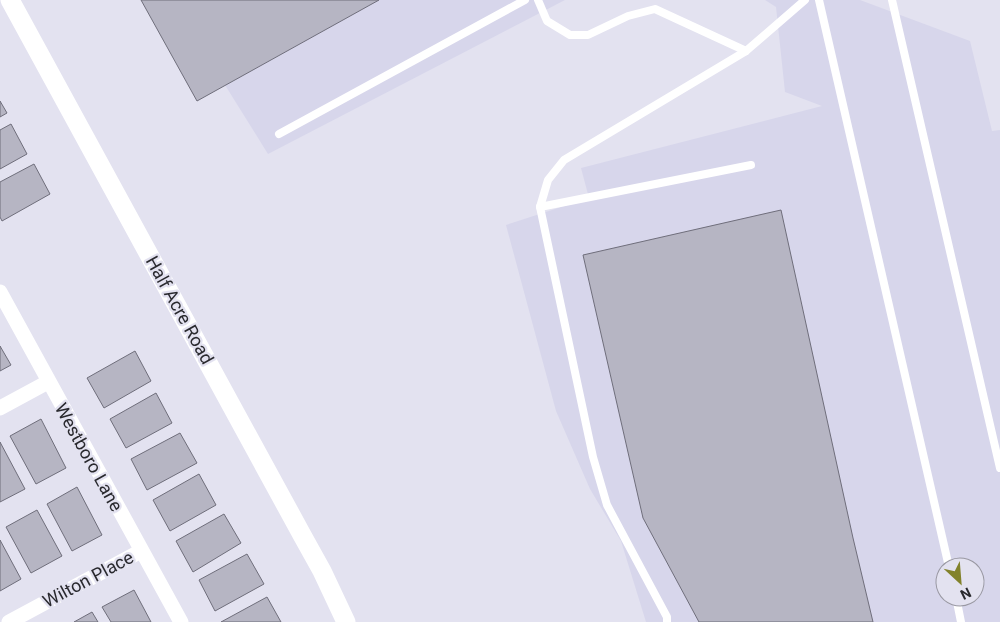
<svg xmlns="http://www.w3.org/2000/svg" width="1000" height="622" font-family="Roboto,sans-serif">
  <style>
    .built { fill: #d7d6eb; fill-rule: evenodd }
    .building { fill: #b6b5c3; stroke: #6f6e7b }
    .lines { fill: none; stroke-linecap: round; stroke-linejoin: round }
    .service { stroke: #fff; stroke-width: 8 }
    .minor { stroke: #fff; stroke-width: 15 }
    .tertiary { stroke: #fff; stroke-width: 19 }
    .labels { text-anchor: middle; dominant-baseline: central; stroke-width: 4.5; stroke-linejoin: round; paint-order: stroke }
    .street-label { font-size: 18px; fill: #29292e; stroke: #e3e2f0 }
  </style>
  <rect width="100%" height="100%" fill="#e3e2f0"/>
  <g class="built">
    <path d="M 172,0 L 565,0 L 268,154 Z"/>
    <path d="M 765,0 L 860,0 L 970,41 L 992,131 L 1000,130 L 1000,622 L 646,622 L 621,541 L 590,489 L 556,411 L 506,225 L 589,198 L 581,168 L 822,106 L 785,92 L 776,7 ZM 945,567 L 975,567 L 975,597 L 945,597 Z"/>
  </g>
  <g class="building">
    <path d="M 141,0 L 379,0 L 197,101 Z"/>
    <path d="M 0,101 L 7,113 L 0,117 Z"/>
    <path d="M 11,124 L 27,154 L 0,169 L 0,130 Z"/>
    <path d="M 34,164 L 50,194 L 2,221 L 0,217 L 0,182 Z"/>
    <path d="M 781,210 L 853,538 L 873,622 L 699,622 L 643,518 L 583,255 Z"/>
    <path d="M 0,346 L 11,365 L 0,371 Z"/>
    <path d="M 135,351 L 151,381 L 104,408 L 87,378 Z"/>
    <path d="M 156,393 L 172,423 L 126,448 L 110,419 Z"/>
    <path d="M 41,419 L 66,468 L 36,484 L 10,436 Z"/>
    <path d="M 180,433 L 197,463 L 147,490 L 131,459 Z"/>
    <path d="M 0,442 L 25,489 L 0,502 Z"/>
    <path d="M 199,474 L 216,505 L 170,531 L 153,500 Z"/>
    <path d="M 77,487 L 102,535 L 72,551 L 47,504 Z"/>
    <path d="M 37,510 L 62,556 L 31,573 L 6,527 Z"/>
    <path d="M 224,514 L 241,543 L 193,572 L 176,541 Z"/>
    <path d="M 0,540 L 21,579 L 0,591 Z"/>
    <path d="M 247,554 L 264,584 L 215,611 L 199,580 Z"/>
    <path d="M 134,590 L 151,622 L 111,622 L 102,607 Z"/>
    <path d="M 267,597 L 281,622 L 221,622 Z"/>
    <path d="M 92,612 L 98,622 L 74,622 Z"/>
  </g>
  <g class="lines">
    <g class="service">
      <path d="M 538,0 L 547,21 L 570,35 L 588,35 L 628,16 L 655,9 L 746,51"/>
      <path d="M 819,0 L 949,567"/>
      <path d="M 892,0 L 1000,468"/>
      <path d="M 279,134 L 525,0"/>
      <path d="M 540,207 L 751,165"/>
      <path d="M 956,597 L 961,622"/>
      <path d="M 667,622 L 667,617 L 607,505 L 593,457 L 540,207 L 548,180 L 564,160 L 746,51 L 805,0"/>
    </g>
    <g class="minor">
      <path d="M 0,292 L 181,622"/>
      <path d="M 0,408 L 48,382"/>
      <path d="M 9,622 L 141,551"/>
    </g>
    <path class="tertiary" d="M 10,0 L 302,535 L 322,571 L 346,622"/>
  </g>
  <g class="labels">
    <g class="street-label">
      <text transform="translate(180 310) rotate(61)">Half Acre Road</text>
      <text transform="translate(89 457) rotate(61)">Westboro Lane</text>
      <text transform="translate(88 579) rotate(-28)">Wilton Place</text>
    </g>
  </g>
  <g transform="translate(960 582) rotate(154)"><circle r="24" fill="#e3e2f0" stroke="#9998a2"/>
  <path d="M0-4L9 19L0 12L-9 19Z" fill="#82822b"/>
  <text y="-8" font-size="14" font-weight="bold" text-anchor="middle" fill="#29292e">N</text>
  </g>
</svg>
